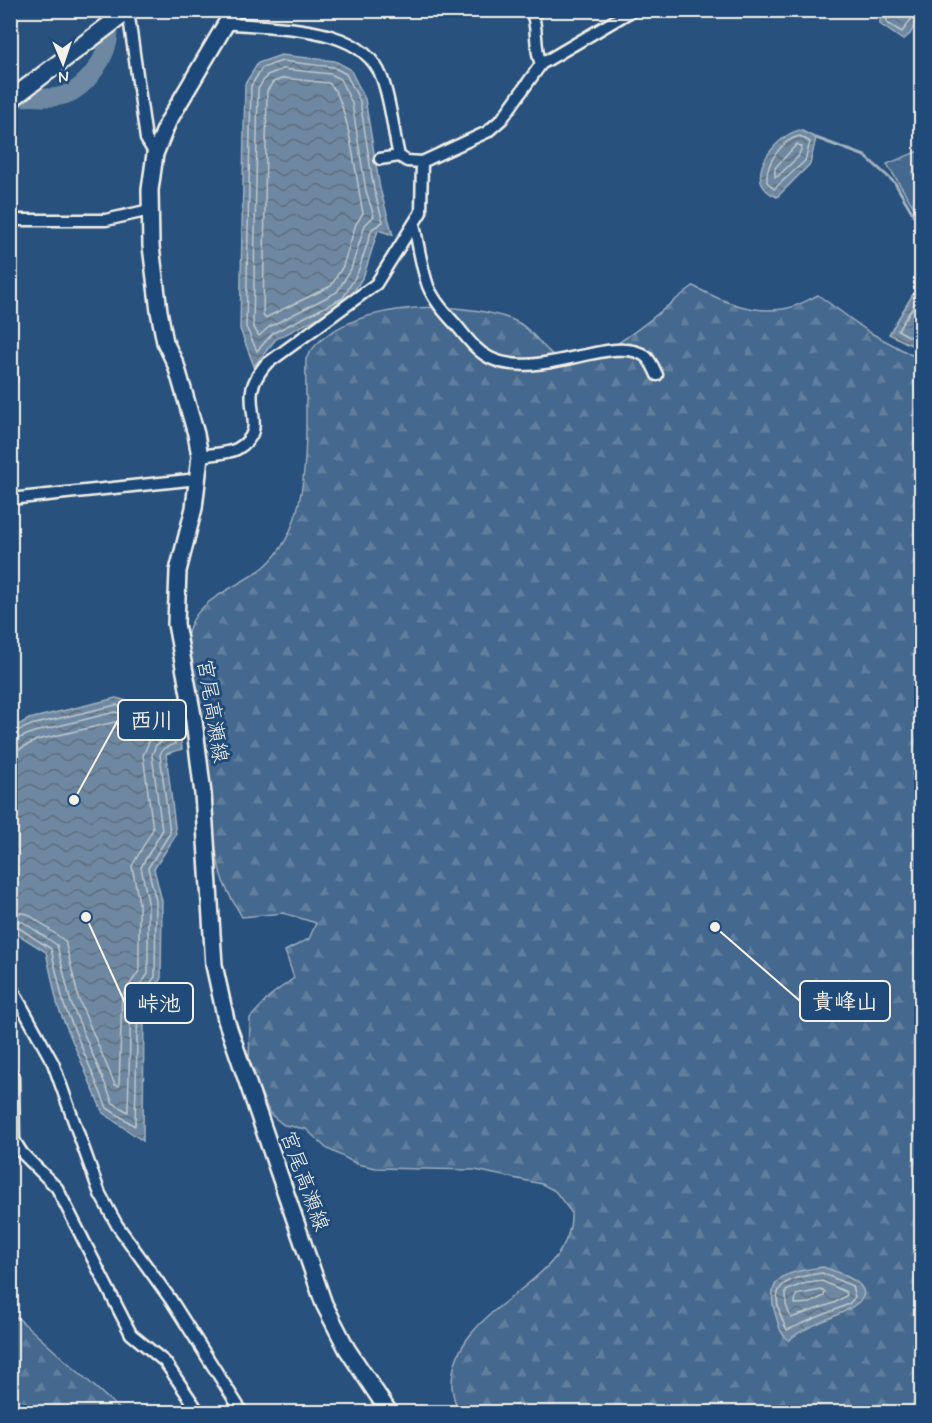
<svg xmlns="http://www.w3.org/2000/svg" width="932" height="1423" font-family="Mynerve,'Klee One',sans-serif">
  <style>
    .forest { fill: url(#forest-firs); stroke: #9cacbb; stroke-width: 1.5 }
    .water { fill: url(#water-waves); stroke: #a4b2be; stroke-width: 1.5 }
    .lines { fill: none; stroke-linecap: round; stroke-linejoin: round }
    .shore { stroke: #bec7cc; stroke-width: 1.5 }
    .stream { stroke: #a4b2be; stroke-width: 3 }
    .river { stroke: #6e88a2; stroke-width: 18 }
    .street-casing { stroke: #f4f1e8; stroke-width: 15 }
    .secondary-casing { stroke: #f4f1e8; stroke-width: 20 }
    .primary-casing { stroke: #f4f1e8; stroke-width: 21 }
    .street { stroke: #1f4a7a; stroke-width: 10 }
    .secondary { stroke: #1f4a7a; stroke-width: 15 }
    .primary { stroke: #1f4a7a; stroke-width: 16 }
    .labels { text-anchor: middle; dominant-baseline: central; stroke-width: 6; stroke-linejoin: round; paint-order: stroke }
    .street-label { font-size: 21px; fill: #f4f1e8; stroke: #1f4a7a }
    .leader { fill: none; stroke: #f4f1e8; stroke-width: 2 }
    .callout-dot { fill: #f4f1e8; stroke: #1f4a7a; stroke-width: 2 }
    .callout { fill: #1f4a7a; stroke: #f4f1e8; stroke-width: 2 }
    .callout-label { font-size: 22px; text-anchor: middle; font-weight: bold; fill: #f4f1e8 }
  </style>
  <defs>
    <pattern id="forest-firs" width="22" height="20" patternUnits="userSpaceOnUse" patternTransform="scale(1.5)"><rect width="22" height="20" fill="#45688e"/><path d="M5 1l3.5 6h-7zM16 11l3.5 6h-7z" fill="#607e9e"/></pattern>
    <pattern id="water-waves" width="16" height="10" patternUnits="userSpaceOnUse" patternTransform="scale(1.5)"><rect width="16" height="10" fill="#6e88a2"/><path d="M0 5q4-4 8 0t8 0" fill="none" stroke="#5f6e7d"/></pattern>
  </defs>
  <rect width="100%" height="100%" fill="#28517e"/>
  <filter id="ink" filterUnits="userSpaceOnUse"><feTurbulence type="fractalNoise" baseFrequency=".0167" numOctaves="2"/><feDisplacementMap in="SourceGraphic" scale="12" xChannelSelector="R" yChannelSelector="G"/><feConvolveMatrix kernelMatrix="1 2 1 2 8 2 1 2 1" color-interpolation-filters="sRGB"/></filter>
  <g filter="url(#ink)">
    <g class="forest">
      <path d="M 921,150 L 922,150 L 921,219 L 887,164 Z"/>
      <path d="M 693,286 C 721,301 751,314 783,309 C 795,308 808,300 818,295 L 869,332 L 921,360 L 921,1412 L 458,1412 C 456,1404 452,1394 452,1386 C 451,1303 575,1287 571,1212 L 555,1191 L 542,1184 L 475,1170 L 376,1168 L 357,1164 L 326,1148 L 306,1129 L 284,1125 L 270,1114 L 249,1064 L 250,1018 L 271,995 L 294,978 L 285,951 L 309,939 L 316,923 L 283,913 L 242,917 C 236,906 228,894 223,881 C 213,854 212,803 208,773 C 203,735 177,660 190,626 C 202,596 241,586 264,567 C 317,523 304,420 306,359 C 336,301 459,298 513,320 C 537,329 547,364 575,362 C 608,359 665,307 693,286 Z"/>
      <path d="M 10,1311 L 123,1412 L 11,1412 Z"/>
    </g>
    <g class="water">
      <path d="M 880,11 L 921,11 L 921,14 L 910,34 L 903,40 L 880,24 Z"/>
      <path d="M 281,55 L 335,61 L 350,69 L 365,99 L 380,189 L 393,235 L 378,230 L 364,275 L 347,303 L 276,339 L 254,366 L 240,329 L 245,84 L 258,63 Z"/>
      <path d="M 800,130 L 816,138 L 810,164 L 777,197 C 739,182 775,135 800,130 Z"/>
      <path d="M 921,281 L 922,350 L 921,350 L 889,334 Z"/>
      <path d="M 116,698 L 177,715 L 182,749 L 166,754 L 176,835 L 154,869 L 162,901 L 161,980 L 144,1000 L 143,1141 L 103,1113 L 58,1007 L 46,952 L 16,933 L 11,933 L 11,729 L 29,719 Z"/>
      <path d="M 823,1267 C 925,1301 805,1318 789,1341 C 780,1334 779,1326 776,1316 C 762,1274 790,1272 823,1267 Z"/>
    </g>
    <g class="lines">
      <g class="shore">
        <path d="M 886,10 L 887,23 L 902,32 L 915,14 L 922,12"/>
        <path d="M 282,61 L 333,67 L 346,74 L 360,101 L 374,190 L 383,222 L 372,229 L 358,272 L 343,298 L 273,333 L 257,351 L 246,327 L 251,86 L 262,68 Z"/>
        <path d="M 283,69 L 331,74 L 340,79 L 352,103 L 366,191 L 374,216 L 365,225 L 351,269 L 337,292 L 269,327 L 259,336 L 253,326 L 258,89 L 267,75 Z"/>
        <path d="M 284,78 L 328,83 C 348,93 357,187 363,213 L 356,224 L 343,266 L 331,286 L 265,318 L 263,315 L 267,91 L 273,82 Z"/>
        <path d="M 800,136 L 810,142 L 805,161 L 774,189 L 767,182 C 765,164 782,139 800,136 Z"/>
        <path d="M 797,144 L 802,147 L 798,157 L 778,176 L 775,177 L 775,168 Z"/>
        <path d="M 922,293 L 898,330 L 922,344"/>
        <path d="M 10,734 L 31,725 L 116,705 L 172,721 L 175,744 L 163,749 L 160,755 L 170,833 L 148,868 L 156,901 L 155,977 L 138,999 L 135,1126 L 107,1108 L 64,1005 L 51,949 L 19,928 L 10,927"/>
        <path d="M 10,742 L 34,732 L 115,712 L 165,727 L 166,739 L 156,745 L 152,755 L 162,831 L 141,867 L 148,902 L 148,974 L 131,998 L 128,1112 L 113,1103 L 71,1003 L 57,945 L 23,922 L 10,920"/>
        <path d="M 10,751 L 20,749 L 37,740 L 115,722 L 153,733 L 143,755 L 153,829 L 132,866 L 139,903 L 139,971 L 122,996 L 119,1086 L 115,1085 L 79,1000 L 65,941 L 28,914 L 10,911"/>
        <path d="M 822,1273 L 852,1286 L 855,1297 L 849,1304 L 787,1330 C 765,1286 781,1279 822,1273 Z"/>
        <path d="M 822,1281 L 846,1292 L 847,1295 L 834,1303 L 791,1318 L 786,1305 L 786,1291 L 802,1284 Z"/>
        <path d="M 821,1290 L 825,1292 L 824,1296 L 810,1303 L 795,1304 L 796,1295 Z"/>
      </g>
      <path class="stream" d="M 816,138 L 865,156 L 895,183 L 922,229"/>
      <g class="river">
        <path d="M 10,100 C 26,94 41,99 56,97 C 81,95 102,65 108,43 C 110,33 110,21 111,10"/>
        <path d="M 10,367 L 10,380"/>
      </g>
      <defs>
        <g id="street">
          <path d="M 128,10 L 146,139 L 155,154"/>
          <path d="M 531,10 C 539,28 533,45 541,64"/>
          <path d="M 225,23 C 274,29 362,23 382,78 C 391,102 393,131 399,156 L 407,161 L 422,162 L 487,132 L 502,119 L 541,64 L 633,10"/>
          <path d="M 380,159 L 399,156"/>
          <path d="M 10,220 L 106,220 L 150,210"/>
          <path d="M 414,224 C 418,244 421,266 428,286 C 434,301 447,315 457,326 C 467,338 476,351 490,358 C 539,382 614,333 645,356 C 651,360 654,369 657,375"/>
          <path d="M 200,456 C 211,454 227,454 237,449 C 266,432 248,413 252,390 C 254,380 259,373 265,365 L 376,284 L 421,212 L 422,162"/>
          <path d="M 10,499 L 198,479"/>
          <path d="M 10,985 L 53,1063 L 100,1194 L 117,1225 L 171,1300 L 242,1412"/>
          <path d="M 10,1071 L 13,1076 L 14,1140 L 22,1153 L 57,1188 L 131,1334 L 165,1362 L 199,1412"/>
        </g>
        <path id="secondary" d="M 234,10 L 168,122 L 155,154 L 150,190 L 151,246 L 159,311 L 165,342 L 176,365 L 196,434 L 200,456 L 194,508 L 178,571 L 176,624 L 194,721 L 203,794 L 214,965 L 226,1020 L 324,1304 L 347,1349 L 389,1412"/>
        <path id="primary" d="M 10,100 L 129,10"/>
      </defs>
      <use href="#street" class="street-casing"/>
      <use href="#secondary" class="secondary-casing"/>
      <use href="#primary" class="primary-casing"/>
      <use href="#street" class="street"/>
      <use href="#secondary" class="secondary"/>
      <use href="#primary" class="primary"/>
    </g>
  </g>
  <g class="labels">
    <g class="street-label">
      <text transform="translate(212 711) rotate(81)">宮尾高瀬線</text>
      <text transform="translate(304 1181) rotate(70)">宮尾高瀬線</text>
    </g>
  </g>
  <path class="leader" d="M74 800L118 720M715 927L800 1001M86 917L125 1003"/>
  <g class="callout-dot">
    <circle cx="74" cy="800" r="6"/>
    <circle cx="715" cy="927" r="6"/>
    <circle cx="86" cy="917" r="6"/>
  </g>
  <g class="callout">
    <rect x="118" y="700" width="68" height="40" rx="6"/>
    <rect x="800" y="981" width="90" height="40" rx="6"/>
    <rect x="125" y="983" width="68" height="40" rx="6"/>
  </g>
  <g class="callout-label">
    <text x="152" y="728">西川</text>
    <text x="845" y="1009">貴峰山</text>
    <text x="159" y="1011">峠池</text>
  </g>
  <rect width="932" height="1423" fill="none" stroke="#1f4a7a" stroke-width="36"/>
  <rect x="18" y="18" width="896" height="1387" fill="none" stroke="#f4f1e8" stroke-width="2" filter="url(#ink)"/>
  <g transform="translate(63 63) rotate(178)" stroke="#1f4a7a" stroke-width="4.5" paint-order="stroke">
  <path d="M0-4.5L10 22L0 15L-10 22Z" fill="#f4f1e8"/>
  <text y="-9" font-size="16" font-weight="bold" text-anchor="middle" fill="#f4f1e8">N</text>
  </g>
</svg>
